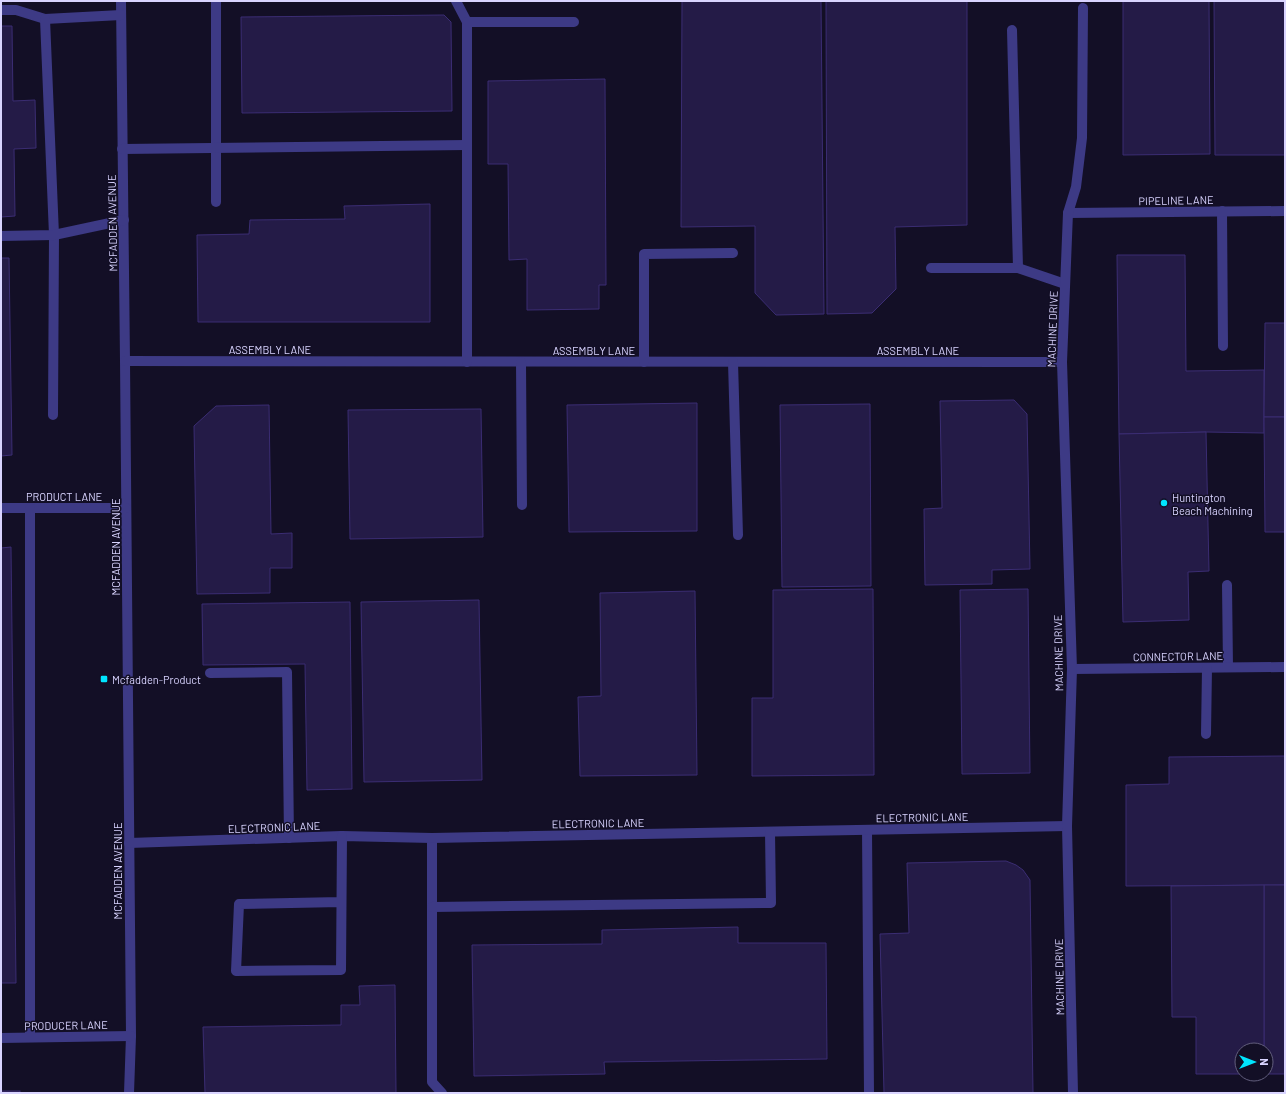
<svg xmlns="http://www.w3.org/2000/svg" width="1286" height="1094" font-family="Barlow,sans-serif">
  <style>
    .building { fill: #241b47; stroke: #3b2d73 }
    .lines { fill: none; stroke-linecap: round; stroke-linejoin: round }
    .minor { stroke: #3d3a85; stroke-width: 10 }
    .poi-dot { fill: #00e5ff; stroke: #130f26; stroke-width: 1.5 }
    .labels { text-anchor: middle; dominant-baseline: central; stroke-width: 3; stroke-linejoin: round; paint-order: stroke }
    .street-label { font-size: 11px; fill: #d9d4ff; stroke: #130f26 }
    .poi-label { font-size: 11px; fill: #d9d4ff; stroke: #130f26; text-anchor: start }
  </style>
  <rect width="100%" height="100%" fill="#130f26"/>
  <g class="building">
    <path d="M 682,1 L 821,1 L 824,314 L 776,315 L 755,293 L 755,226 L 681,227 Z"/>
    <path d="M 826,1 L 967,1 L 967,225 L 895,227 L 896,289 L 872,313 L 827,314 Z"/>
    <path d="M 1123,1 L 1209,1 L 1210,154 L 1123,155 Z"/>
    <path d="M 1214,1 L 1285,1 L 1285,155 L 1215,155 Z"/>
    <path d="M 444,15 L 451,22 L 452,111 L 242,113 L 241,17 Z"/>
    <path d="M 1,26 L 12,26 L 13,101 L 35,100 L 36,148 L 14,149 L 15,216 L 1,217 Z"/>
    <path d="M 605,79 L 606,285 L 599,285 L 599,309 L 527,310 L 527,259 L 509,260 L 508,164 L 488,164 L 488,81 Z"/>
    <path d="M 430,204 L 430,322 L 198,322 L 197,235 L 249,234 L 250,220 L 345,219 L 344,206 Z"/>
    <path d="M 1117,255 L 1185,255 L 1186,371 L 1264,370 L 1264,433 L 1206,432 L 1119,434 Z"/>
    <path d="M 1,258 L 9,258 L 12,455 L 1,456 Z"/>
    <path d="M 1265,323 L 1285,323 L 1285,417 L 1264,417 Z"/>
    <path d="M 1014,400 L 1027,414 L 1030,569 L 992,570 L 992,584 L 925,585 L 924,509 L 942,508 L 940,401 Z"/>
    <path d="M 697,403 L 697,531 L 569,532 L 567,405 Z"/>
    <path d="M 870,404 L 871,586 L 782,587 L 780,405 Z"/>
    <path d="M 269,405 L 271,534 L 292,533 L 292,568 L 270,568 L 270,593 L 197,594 L 194,426 L 216,406 Z"/>
    <path d="M 481,409 L 483,537 L 350,539 L 348,410 Z"/>
    <path d="M 1264,417 L 1285,417 L 1285,532 L 1265,532 Z"/>
    <path d="M 1206,432 L 1209,571 L 1188,572 L 1189,620 L 1123,622 L 1119,434 Z"/>
    <path d="M 11,547 L 16,983 L 1,983 L 1,548 Z"/>
    <path d="M 873,589 L 874,775 L 752,776 L 752,698 L 773,698 L 773,590 Z"/>
    <path d="M 1028,589 L 1030,773 L 962,774 L 960,590 Z"/>
    <path d="M 695,591 L 697,775 L 580,776 L 578,697 L 601,696 L 600,593 Z"/>
    <path d="M 479,600 L 482,780 L 364,782 L 361,602 Z"/>
    <path d="M 350,602 L 352,789 L 307,790 L 305,664 L 203,665 L 202,604 Z"/>
    <path d="M 1285,756 L 1285,885 L 1126,886 L 1126,785 L 1169,784 L 1169,757 Z"/>
    <path d="M 1006,861 L 1016,865 L 1023,870 L 1030,880 L 1033,1093 L 884,1093 L 880,934 L 909,933 L 907,863 Z"/>
    <path d="M 1264,885 L 1285,885 L 1285,1074 L 1264,1074 L 1266,1074 L 1266,1050 L 1264,1050 Z"/>
    <path d="M 1264,885 L 1264,1050 L 1242,1050 L 1242,1074 L 1264,1074 L 1196,1074 L 1196,1017 L 1172,1017 L 1171,886 Z"/>
    <path d="M 738,927 L 738,943 L 826,943 L 827,1059 L 604,1062 L 605,1074 L 474,1076 L 472,945 L 602,944 L 602,930 Z"/>
    <path d="M 395,985 L 396,1093 L 205,1093 L 203,1027 L 341,1025 L 341,1005 L 360,1005 L 359,986 Z"/>
    <rect x="1" y="1091" width="19" height="2"/>
  </g>
  <g class="lines">
    <g class="minor">
      <path d="M 121,1 L 125,361 L 131,1036 L 129,1093"/>
      <path d="M 216,1 L 216,202"/>
      <path d="M 456,1 L 467,22"/>
      <path d="M 1,10 L 16,10 L 45,19 L 121,15"/>
      <path d="M 45,19 L 54,235 L 53,415"/>
      <path d="M 1012,30 L 1018,268"/>
      <path d="M 122,149 L 467,145"/>
      <path d="M 1222,211 L 1223,346"/>
      <path d="M 1068,213 L 1285,211"/>
      <path d="M 1,236 L 54,235 L 124,220"/>
      <path d="M 931,268 L 1018,268 L 1065,284"/>
      <path d="M 125,361 L 1062,362"/>
      <path d="M 467,362 L 467,22 L 574,22"/>
      <path d="M 521,362 L 522,505"/>
      <path d="M 644,362 L 644,254 L 733,253"/>
      <path d="M 733,362 L 738,535"/>
      <path d="M 1,508 L 126,508"/>
      <path d="M 30,508 L 30,1037"/>
      <path d="M 1227,585 L 1228,667"/>
      <path d="M 1072,669 L 1285,667"/>
      <path d="M 210,673 L 287,672 L 289,838"/>
      <path d="M 1206,734 L 1207,668"/>
      <path d="M 867,830 L 869,1093"/>
      <path d="M 432,838 L 432,1082 L 442,1093"/>
      <path d="M 129,843 L 342,836 L 432,838 L 1067,826"/>
      <path d="M 341,902 L 239,904 L 236,971 L 341,970 L 342,836"/>
      <path d="M 432,907 L 771,903 L 770,832"/>
      <path d="M 1,1038 L 131,1036"/>
      <path d="M 1073,1093 L 1067,826 L 1072,669 L 1062,362 L 1068,213 L 1076,187 L 1082,138 L 1083,8"/>
    </g>
  </g>
  <g class="poi-dot">
    <circle cx="1164" cy="503" r="4"/>
    <rect x="100" y="675" width="8" height="8" rx="2"/>
  </g>
  <g class="labels">
    <g class="street-label">
      <text transform="translate(1176 200) rotate(-1)">PIPELINE LANE</text>
      <text transform="translate(112 223) rotate(-91)">MCFADDEN AVENUE</text>
      <text transform="translate(1052 329) rotate(-88)">MACHINE DRIVE</text>
      <text x="270" y="349">ASSEMBLY LANE</text>
      <text x="594" y="350">ASSEMBLY LANE</text>
      <text x="918" y="350">ASSEMBLY LANE</text>
      <text x="64" y="496">PRODUCT LANE</text>
      <text transform="translate(115 547) rotate(-90)">MCFADDEN AVENUE</text>
      <text transform="translate(1058 653) rotate(-91)">MACHINE DRIVE</text>
      <text transform="translate(1178 656) rotate(-1)">CONNECTOR LANE</text>
      <text transform="translate(922 817) rotate(-1)">ELECTRONIC LANE</text>
      <text transform="translate(598 823) rotate(-1)">ELECTRONIC LANE</text>
      <text transform="translate(274 827) rotate(-2)">ELECTRONIC LANE</text>
      <text transform="translate(117 871) rotate(-90)">MCFADDEN AVENUE</text>
      <text transform="translate(1059 977) rotate(-91)">MACHINE DRIVE</text>
      <text transform="translate(66 1025) rotate(-1)">PRODUCER LANE</text>
    </g>
    <g class="poi-label">
      <text x="1172" y="497">Huntington<tspan x="1172" dy="13">Beach Machining</tspan></text>
      <text x="112" y="679">Mcfadden-Product</text>
    </g>
  </g>
  <rect width="1286" height="1094" fill="none" stroke="#d9d4ff" stroke-width="4"/>
  <g transform="translate(1254 1062) rotate(90)"><circle r="19" fill="#130f26" stroke="#625e7d"/>
  <path d="M0-3L7 15L0 10L-7 15Z" fill="#00e5ff"/>
  <text y="-6" font-size="11" font-weight="bold" text-anchor="middle" fill="#d9d4ff">N</text>
  </g>
</svg>
